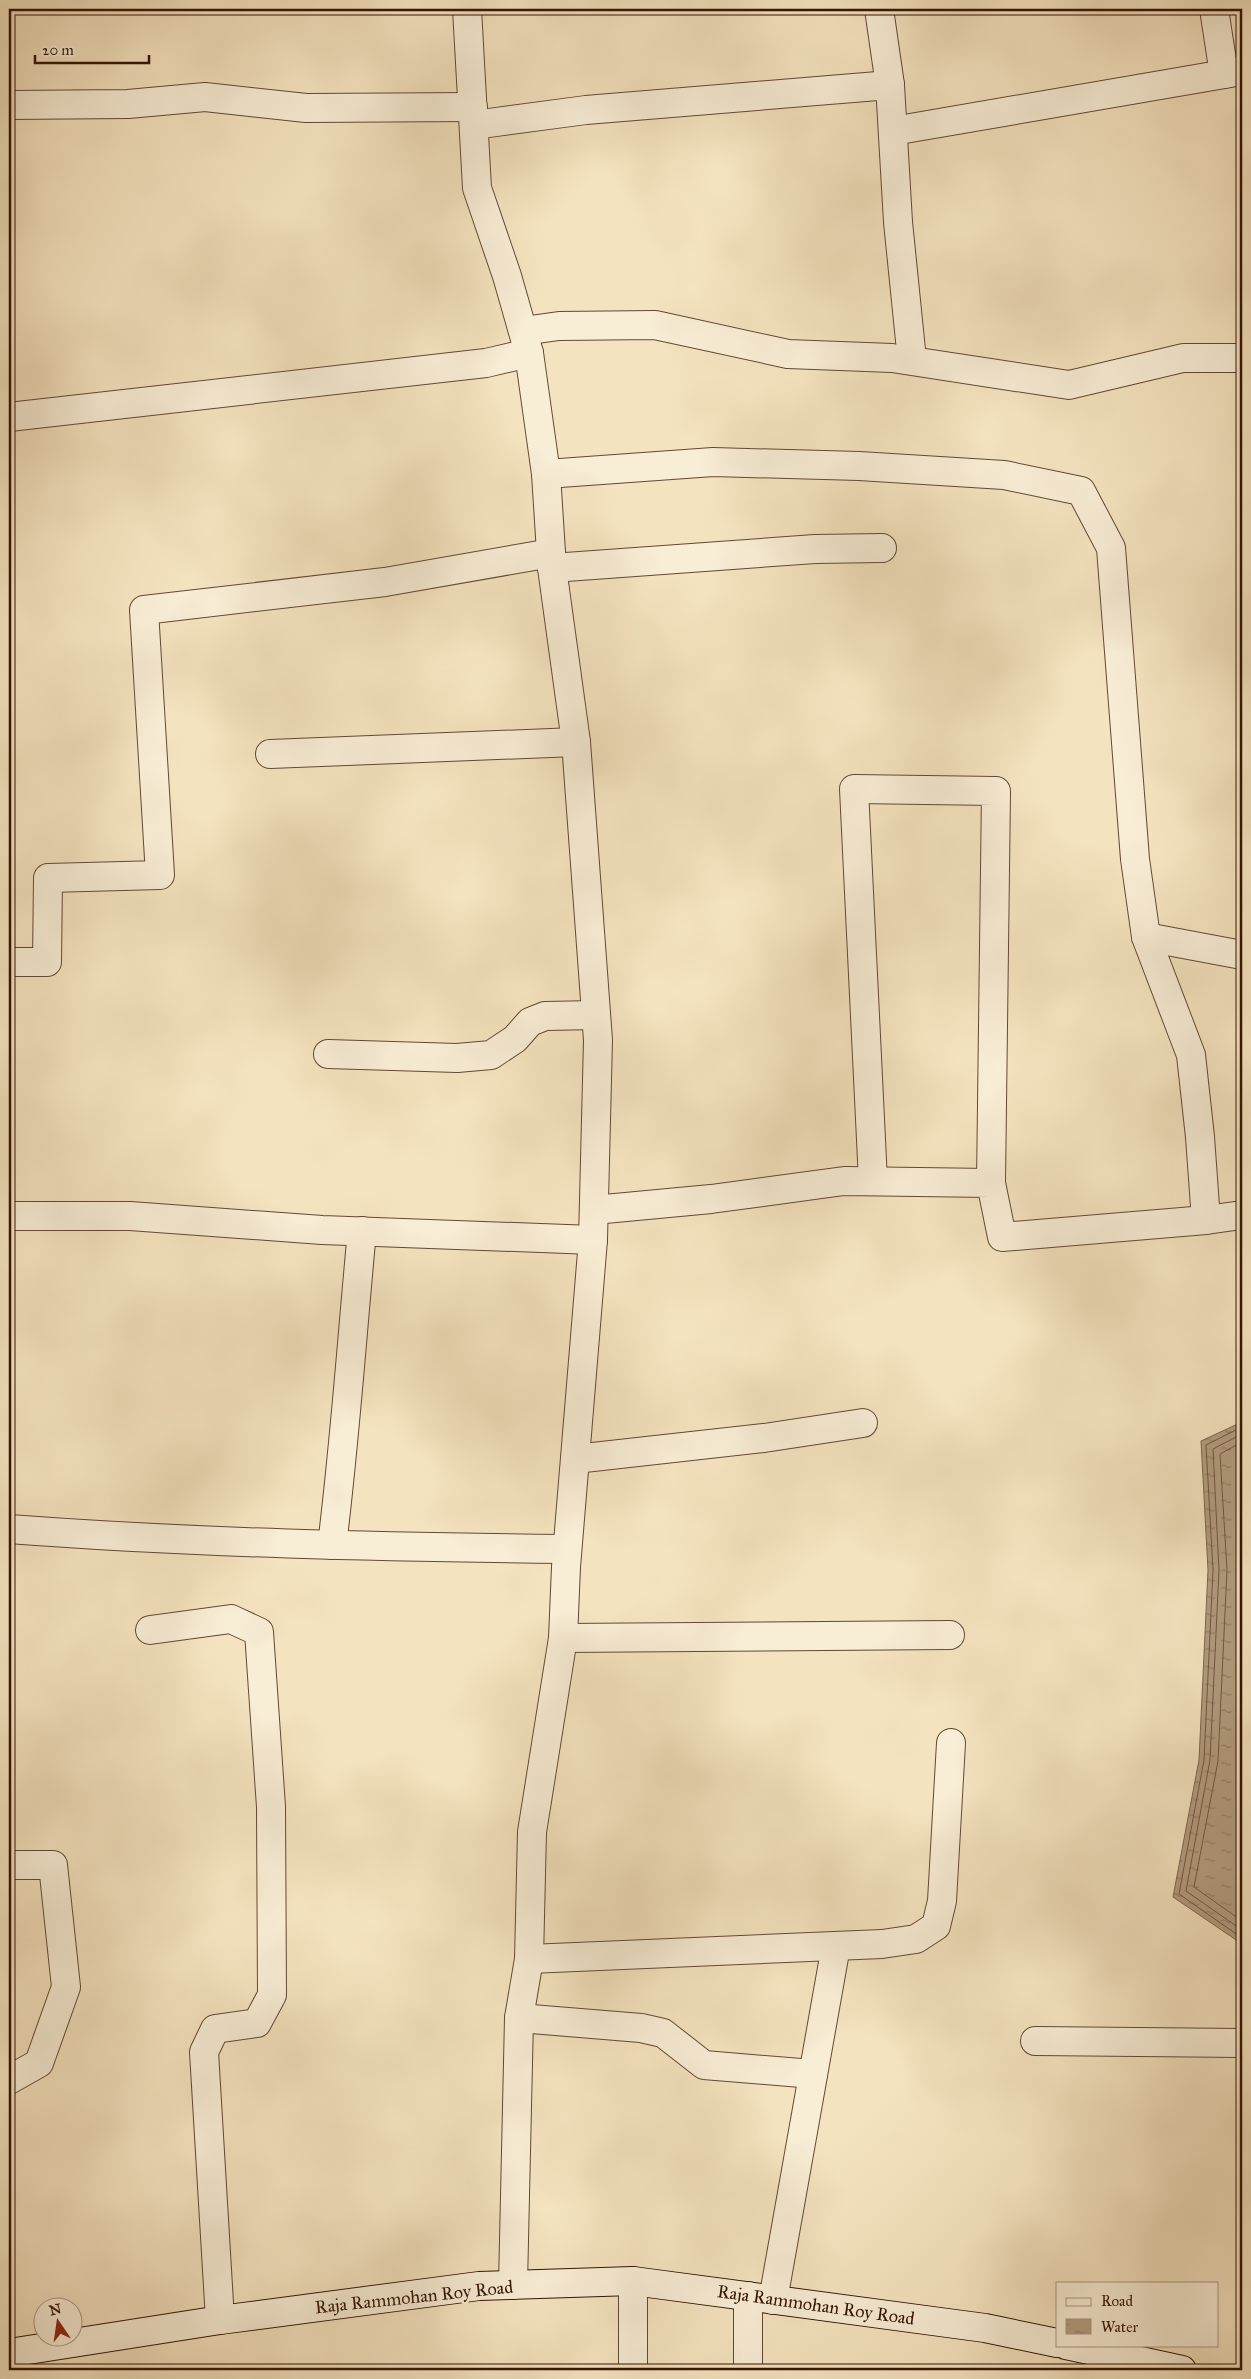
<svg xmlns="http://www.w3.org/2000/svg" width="1251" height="2379" font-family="'IM FELL Great Primer',serif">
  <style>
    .water { fill: url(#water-ripples); stroke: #7f664f }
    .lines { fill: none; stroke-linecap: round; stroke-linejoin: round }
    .shore { stroke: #725842; stroke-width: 1 }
    .minor-casing { stroke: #634834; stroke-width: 30 }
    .tertiary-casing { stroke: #634834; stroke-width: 30 }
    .secondary-casing { stroke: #331405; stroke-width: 30 }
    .minor { stroke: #f8edd5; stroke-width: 28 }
    .tertiary { stroke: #f8edd5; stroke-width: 28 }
    .secondary { stroke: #f8edd5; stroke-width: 28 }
    .labels { text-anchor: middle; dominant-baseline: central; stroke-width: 5; stroke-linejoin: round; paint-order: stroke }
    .street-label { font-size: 18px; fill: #331405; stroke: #f8edd5 }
  </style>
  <defs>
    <pattern id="water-ripples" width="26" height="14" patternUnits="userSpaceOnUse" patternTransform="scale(1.25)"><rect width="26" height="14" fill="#b29d80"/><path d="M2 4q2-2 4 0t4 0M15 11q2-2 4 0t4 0" fill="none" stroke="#917f67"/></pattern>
  </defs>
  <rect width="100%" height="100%" fill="#f4e3bf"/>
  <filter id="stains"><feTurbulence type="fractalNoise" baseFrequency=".004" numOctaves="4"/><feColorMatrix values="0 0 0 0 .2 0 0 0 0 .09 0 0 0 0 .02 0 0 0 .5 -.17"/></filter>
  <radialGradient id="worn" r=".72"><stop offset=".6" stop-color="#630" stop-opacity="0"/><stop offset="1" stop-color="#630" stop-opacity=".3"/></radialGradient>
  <path class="water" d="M 1242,1422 L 1242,1944 L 1173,1897 L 1199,1760 L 1208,1570 L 1201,1441 Z"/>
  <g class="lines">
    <g class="shore">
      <path d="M 1242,1427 L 1206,1445 L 1213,1570 L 1204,1760 L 1179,1894 L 1242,1938"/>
      <path d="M 1242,1434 L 1213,1449 L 1219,1570 L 1210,1760 L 1186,1891 L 1242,1930"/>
      <path d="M 1242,1442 L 1220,1454 L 1227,1570 L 1218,1761 L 1194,1887 L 1242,1921"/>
    </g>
    <defs>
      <g id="minor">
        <path d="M 879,9 L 890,85"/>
        <path d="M 1214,9 L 1224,74"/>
        <path d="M 9,105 L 128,104 L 205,97 L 306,108 L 473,107"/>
        <path d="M 474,125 L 586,110 L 890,85 L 898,222 L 912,360"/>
        <path d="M 893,131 L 1242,71"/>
        <path d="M 523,331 L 559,326 L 655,325 L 788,354 L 892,358 L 1069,385 L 1183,358 L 1242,358"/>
        <path d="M 9,417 L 486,363 L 529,353"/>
        <path d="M 546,474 L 713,462 L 859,466 L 1004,475 L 1081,491 L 1111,548 L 1135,859 L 1146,937 L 1191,1055 L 1200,1137 L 1206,1220"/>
        <path d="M 552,568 L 815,549 L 882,548"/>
        <path d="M 270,754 L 576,742"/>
        <path d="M 1146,937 L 1242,955"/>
        <path d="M 9,962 L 47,962 L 48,878 L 160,875 L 144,610 L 385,582 L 551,553"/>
        <path d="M 328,1054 L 457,1058 L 491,1055 L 515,1039 L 530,1022 L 545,1016 L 596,1015"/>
        <path d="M 873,1181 L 854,789 L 996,791 L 991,1183"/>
        <path d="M 594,1210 L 711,1199 L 844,1181 L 991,1183 L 1002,1237 L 1206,1220 L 1242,1215"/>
        <path d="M 9,1216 L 130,1216 L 322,1230 L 593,1240"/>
        <path d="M 575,1459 L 764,1438 L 863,1423"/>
        <path d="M 9,1529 C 195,1543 381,1547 567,1549"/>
        <path d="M 332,1545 C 345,1441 352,1336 362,1231"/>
        <path d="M 150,1630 L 231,1619 L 259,1632 L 271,1807 L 272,1995 L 257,2023 L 215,2029 L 204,2052 L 220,2320"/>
        <path d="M 563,1638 L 950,1635"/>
        <path d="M 9,1865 L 53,1865 L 66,1987 L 39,2063 L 9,2080"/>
        <path d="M 529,1959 L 882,1944 L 916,1939 L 936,1926 L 942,1901 L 951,1743"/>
        <path d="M 519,2018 L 641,2028 L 663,2033 L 704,2065 L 813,2074"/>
        <path d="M 1035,2041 L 1242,2043"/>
        <path d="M 773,2300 L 836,1946"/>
        <path d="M 633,2370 L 633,2281"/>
        <path d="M 748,2370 L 748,2296"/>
      </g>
      <path id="tertiary" d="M 467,9 L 477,188 L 507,276 L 529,353 L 546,474 L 552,568 L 576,742 L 598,1040 L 593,1240 L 566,1567 L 563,1638 L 532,1832 L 529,1959 L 519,2018 L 513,2285"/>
      <g id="secondary">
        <path d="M 1066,2345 L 1182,2370"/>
        <path d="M 9,2353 L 220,2320 L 479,2286 L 633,2281 L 985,2328 L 1057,2343"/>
      </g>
    </defs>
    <use href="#minor" class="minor-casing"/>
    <use href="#tertiary" class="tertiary-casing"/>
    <use href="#secondary" class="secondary-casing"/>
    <use href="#minor" class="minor"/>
    <use href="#tertiary" class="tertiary"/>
    <use href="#secondary" class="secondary"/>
  </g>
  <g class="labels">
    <g class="street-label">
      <text transform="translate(414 2297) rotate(-6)">Raja Rammohan Roy Road</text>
      <text transform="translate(816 2305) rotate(8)">Raja Rammohan Roy Road</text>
    </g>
  </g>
  <rect width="1251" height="2379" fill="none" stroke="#f4e3bf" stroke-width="30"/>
  <rect x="10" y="10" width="1231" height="2359" fill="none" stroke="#331405" stroke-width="2.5"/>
  <rect x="15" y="15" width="1221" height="2349" fill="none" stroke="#331405"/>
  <rect x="1056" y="2282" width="162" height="65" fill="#f8edd5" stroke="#a99682"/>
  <rect x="1066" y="2298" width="25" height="8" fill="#f8edd5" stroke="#a99682"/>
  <text x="1101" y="2306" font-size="15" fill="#331405">Road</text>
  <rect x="1066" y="2319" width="25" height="15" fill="url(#water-ripples)" stroke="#a99682"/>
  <text x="1101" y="2332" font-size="15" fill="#331405">Water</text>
  <g transform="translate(58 2322) rotate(347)"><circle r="24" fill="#f8edd5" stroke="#a99682"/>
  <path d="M0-4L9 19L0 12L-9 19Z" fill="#8f2418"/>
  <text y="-8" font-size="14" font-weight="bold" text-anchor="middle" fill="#331405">N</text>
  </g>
  <path d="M35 55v8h114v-8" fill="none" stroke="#331405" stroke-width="2.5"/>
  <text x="42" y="55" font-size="15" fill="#331405" stroke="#f8edd5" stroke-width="4" paint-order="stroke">20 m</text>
  <rect width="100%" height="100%" filter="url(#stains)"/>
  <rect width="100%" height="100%" fill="url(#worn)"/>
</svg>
